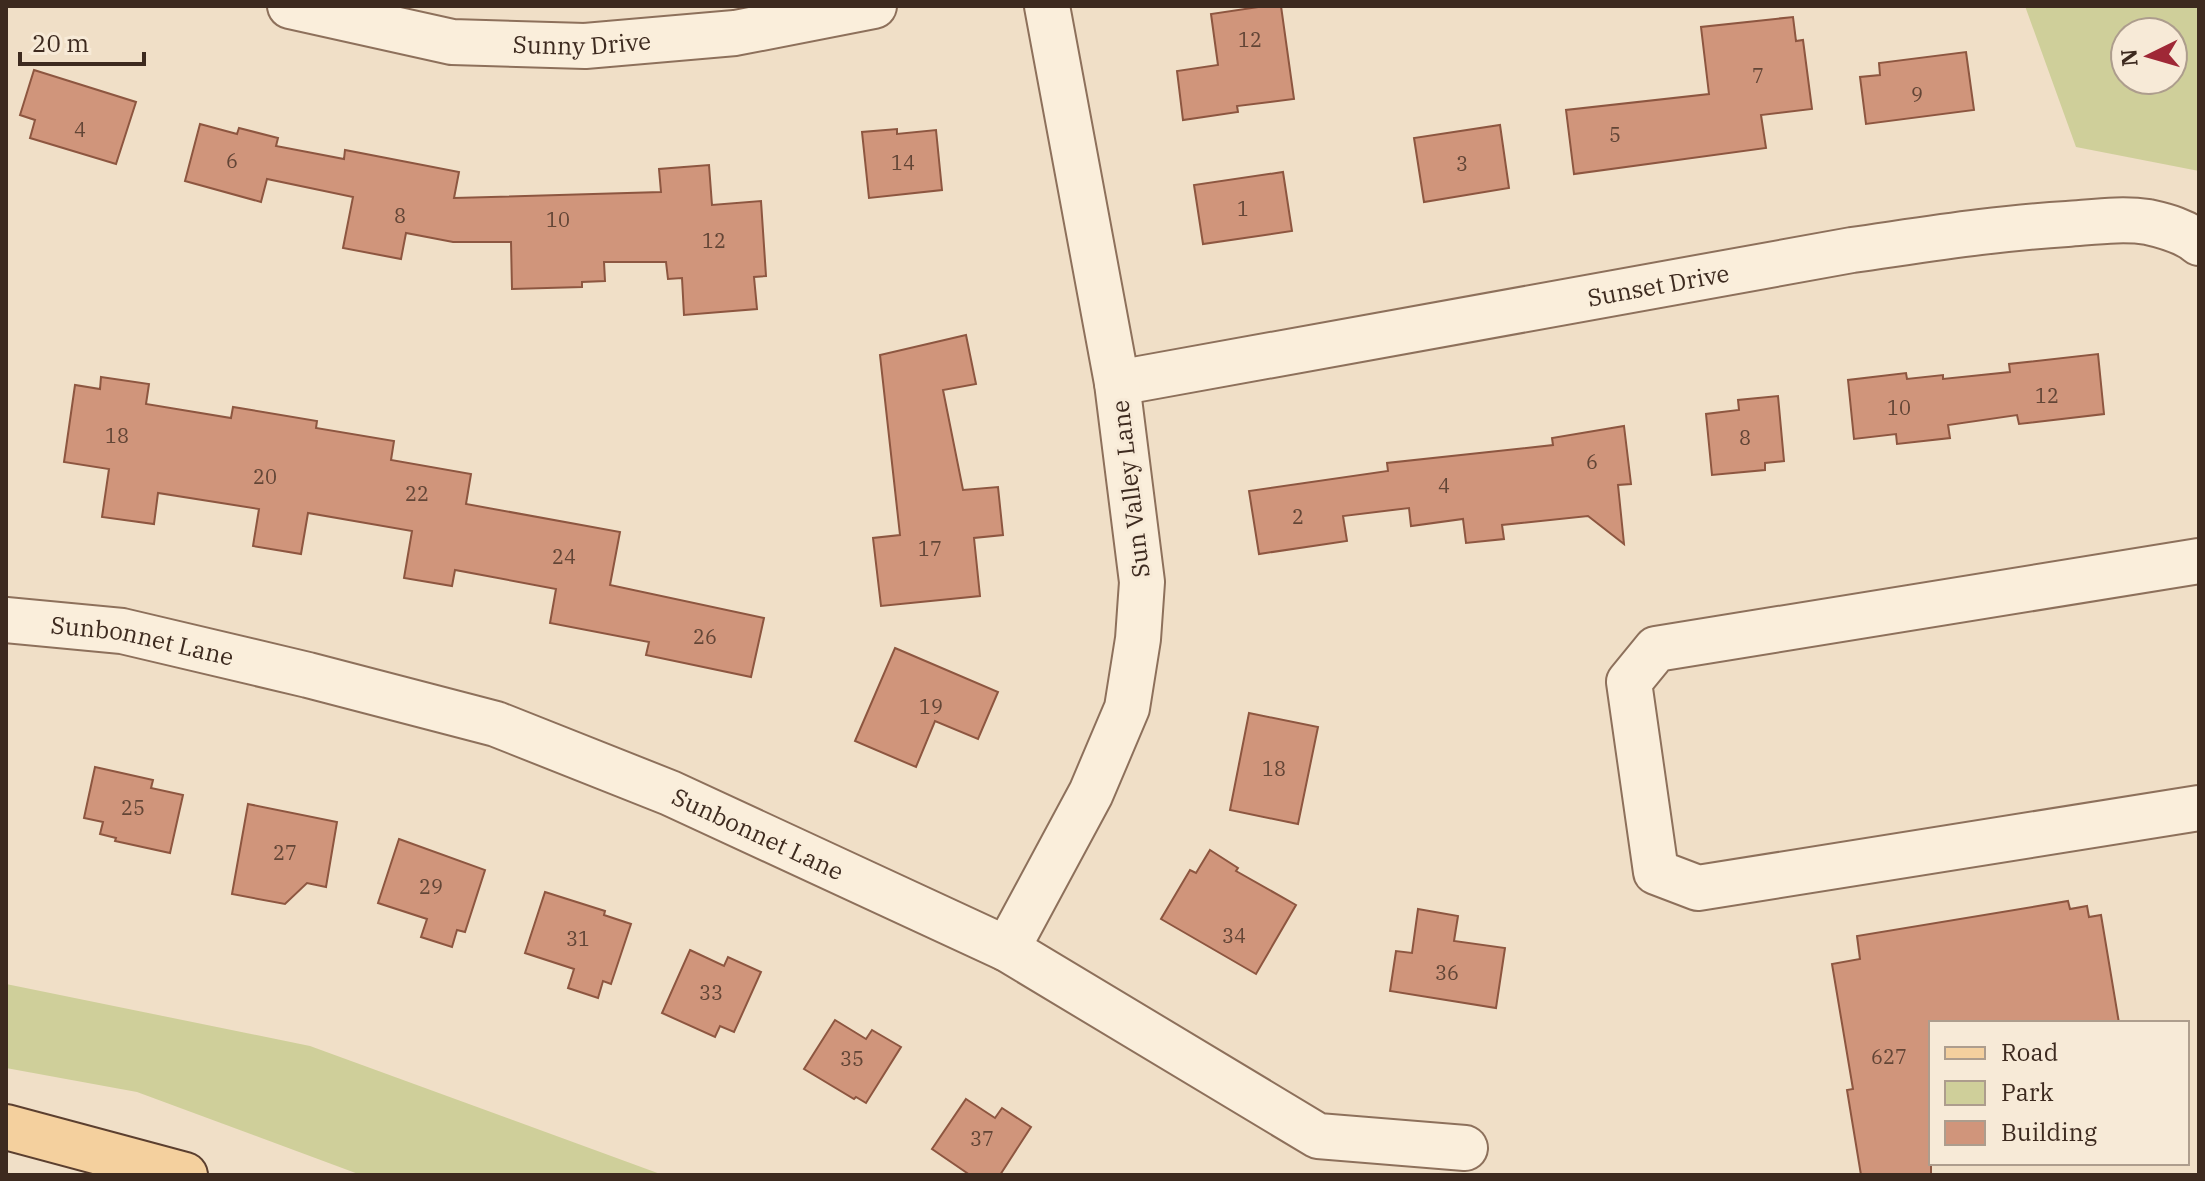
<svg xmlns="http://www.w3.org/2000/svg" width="2205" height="1181" font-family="'IBM Plex Serif',serif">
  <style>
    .green { fill: #cfcf9a; fill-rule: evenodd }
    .building { fill: #d0957b; stroke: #8d5640; stroke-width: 2 }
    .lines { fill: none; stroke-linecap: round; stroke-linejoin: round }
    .minor-casing { stroke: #8d705b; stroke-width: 48 }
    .major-casing { stroke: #5b3f2f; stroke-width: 48 }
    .minor { stroke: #faeedb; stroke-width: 44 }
    .major { stroke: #f4d09e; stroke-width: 44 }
    .labels { text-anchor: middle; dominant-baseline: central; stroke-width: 6; stroke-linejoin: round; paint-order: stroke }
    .number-label { font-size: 20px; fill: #624536 }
    .street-label { font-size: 24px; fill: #3d2a1f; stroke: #f7ead7 }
  </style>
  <rect width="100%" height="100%" fill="#f0dfc7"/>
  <g class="green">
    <path d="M 2025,6 L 2199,6 L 2199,171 L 2076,147 ZM 2125,32 L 2173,32 L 2173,80 L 2125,80 Z"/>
    <path d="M 6,984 L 310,1046 L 663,1175 L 361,1175 L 137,1092 L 6,1068 Z"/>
  </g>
  <g class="building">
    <path d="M 1265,6 L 1281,6 L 1294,99 L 1237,106 L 1238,112 L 1183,120 L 1177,71 L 1218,65 L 1211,14 Z"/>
    <path d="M 1793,17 L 1796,41 L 1803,40 L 1812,109 L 1761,115 L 1766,148 L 1574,174 L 1566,110 L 1709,94 L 1701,27 Z"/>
    <path d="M 1966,52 L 1974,110 L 1866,124 L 1860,77 L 1880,75 L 1879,63 Z"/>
    <path d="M 34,70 L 136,102 L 116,164 L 30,138 L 35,120 L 20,115 Z"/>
    <path d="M 200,124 L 237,134 L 239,128 L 278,138 L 276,146 L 344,159 L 345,150 L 459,172 L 454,198 L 661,192 L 659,169 L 709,165 L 712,205 L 761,201 L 766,276 L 754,277 L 757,309 L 684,315 L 682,278 L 668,279 L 666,262 L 604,262 L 605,281 L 582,282 L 582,287 L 512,289 L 511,242 L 453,242 L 406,233 L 401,259 L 343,248 L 353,197 L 267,179 L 261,202 L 185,181 Z"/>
    <path d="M 1500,125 L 1509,188 L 1424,202 L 1414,138 Z"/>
    <path d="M 897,129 L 897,134 L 936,130 L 942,190 L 869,198 L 862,132 Z"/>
    <path d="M 1283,172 L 1292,231 L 1203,244 L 1194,185 Z"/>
    <path d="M 966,335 L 976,384 L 943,390 L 963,490 L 998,487 L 1003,535 L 974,538 L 980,596 L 881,606 L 873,538 L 900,535 L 880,355 Z"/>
    <path d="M 2098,354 L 2104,414 L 2019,424 L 2017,415 L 1948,425 L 1950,438 L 1897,444 L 1896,434 L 1854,439 L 1848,380 L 1906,373 L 1907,379 L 1943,375 L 1943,379 L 2010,372 L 2009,364 Z"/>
    <path d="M 101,377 L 149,384 L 146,404 L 231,418 L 233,407 L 317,421 L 316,428 L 394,441 L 391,460 L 471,474 L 466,504 L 620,532 L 610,585 L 764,618 L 751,677 L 646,655 L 649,642 L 550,623 L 556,589 L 455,570 L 452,586 L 404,578 L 412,531 L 308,513 L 301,554 L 253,546 L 259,509 L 158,493 L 154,524 L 102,517 L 109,469 L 64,462 L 75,385 L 100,389 Z"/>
    <path d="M 1778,396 L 1784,461 L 1765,463 L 1765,470 L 1712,475 L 1706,414 L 1739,410 L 1738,400 Z"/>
    <path d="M 1624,426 L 1631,484 L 1618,485 L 1624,544 L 1588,516 L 1502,525 L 1504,539 L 1466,543 L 1463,519 L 1411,526 L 1409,508 L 1343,516 L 1347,541 L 1259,554 L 1249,491 L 1388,471 L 1387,463 L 1553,445 L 1552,438 Z"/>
    <path d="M 895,648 L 998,692 L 978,739 L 935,721 L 916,767 L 855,741 Z"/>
    <path d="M 1249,713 L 1318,727 L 1298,824 L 1230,810 Z"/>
    <path d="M 95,767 L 153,780 L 151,788 L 183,795 L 170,853 L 115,841 L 116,838 L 100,834 L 103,822 L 84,818 Z"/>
    <path d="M 248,804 L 337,822 L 326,887 L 307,883 L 285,904 L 232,894 Z"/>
    <path d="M 399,839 L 485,870 L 465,932 L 457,930 L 452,947 L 421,937 L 427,919 L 378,903 Z"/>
    <path d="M 1210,850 L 1238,868 L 1236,871 L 1296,905 L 1256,974 L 1161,919 L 1190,870 L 1196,873 Z"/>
    <path d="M 545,892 L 605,911 L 604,915 L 631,924 L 611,984 L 603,981 L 598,998 L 568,988 L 574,969 L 525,953 Z"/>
    <path d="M 2068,901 L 2070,909 L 2087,906 L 2089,917 L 2101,915 L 2119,1023 L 1931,1023 L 1931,1175 L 1861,1175 L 1847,1090 L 1853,1089 L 1832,964 L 1860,959 L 1857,936 Z"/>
    <path d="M 1418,909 L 1458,916 L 1454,941 L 1505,948 L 1496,1008 L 1390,991 L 1396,951 L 1412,953 Z"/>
    <path d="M 690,950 L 724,966 L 728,957 L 761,972 L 734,1032 L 720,1026 L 715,1037 L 662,1013 Z"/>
    <path d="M 835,1020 L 866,1039 L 872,1030 L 901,1047 L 866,1103 L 856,1097 L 854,1099 L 804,1069 Z"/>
    <path d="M 966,1099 L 995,1118 L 1002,1108 L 1031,1127 L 1000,1175 L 970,1175 L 932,1149 Z"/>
  </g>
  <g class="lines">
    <defs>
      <g id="minor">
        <path id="s1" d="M 290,6 L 452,42 L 585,46 L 735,33 L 874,6"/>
        <path id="s2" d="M 1117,383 L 1852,250 C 1923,240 1995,228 2067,224 C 2094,222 2122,218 2148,222 C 2166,226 2185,231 2199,243"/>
        <path d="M 2199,561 L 1656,649 L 1629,682 L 1656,872 L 1698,888 L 2199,808"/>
        <path id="s3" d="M 6,620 L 122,631 L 308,675 L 496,724 L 670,793 L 1007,949 L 1318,1136 L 1465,1148"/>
        <path d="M 1007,949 L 1091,793 L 1127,708 L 1138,639 L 1142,582 L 1117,383 L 1047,6"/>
      </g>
      <path id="major" d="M 6,1127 L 185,1175"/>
    </defs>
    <use href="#minor" class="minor-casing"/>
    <use href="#major" class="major-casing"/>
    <use href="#minor" class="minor"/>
    <use href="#major" class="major"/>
  </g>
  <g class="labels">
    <g class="number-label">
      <text x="1250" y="39">12</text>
      <text x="1758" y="75">7</text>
      <text x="1917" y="94">9</text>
      <text x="80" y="129">4</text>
      <text x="1615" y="134">5</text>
      <text x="232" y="160">6</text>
      <text x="903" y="162">14</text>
      <text x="1462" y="163">3</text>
      <text x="1243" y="208">1</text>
      <text x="400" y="215">8</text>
      <text x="558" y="219">10</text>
      <text x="714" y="240">12</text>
      <text x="2047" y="395">12</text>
      <text x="1899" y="407">10</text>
      <text x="117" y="435">18</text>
      <text x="1745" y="437">8</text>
      <text x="1592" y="461">6</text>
      <text x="265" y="476">20</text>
      <text x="1444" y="485">4</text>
      <text x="417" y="493">22</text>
      <text x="1298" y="516">2</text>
      <text x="930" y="548">17</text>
      <text x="564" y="556">24</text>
      <text x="705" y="636">26</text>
      <text x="931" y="706">19</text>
      <text x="1274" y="768">18</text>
      <text x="133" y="807">25</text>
      <text x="285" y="852">27</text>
      <text x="431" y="886">29</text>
      <text x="1234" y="935">34</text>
      <text x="578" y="938">31</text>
      <text x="1447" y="972">36</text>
      <text x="711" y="992">33</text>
      <text x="1889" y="1056">627</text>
      <text x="852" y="1058">35</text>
      <text x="982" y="1138">37</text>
    </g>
    <g class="street-label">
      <text stroke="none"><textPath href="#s1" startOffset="296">Sunny Drive</textPath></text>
      <text stroke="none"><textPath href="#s2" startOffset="550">Sunset Drive</textPath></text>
      <text transform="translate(1130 489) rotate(-97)">Sun Valley Lane</text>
      <text stroke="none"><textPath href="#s3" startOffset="138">Sunbonnet Lane</textPath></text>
      <text stroke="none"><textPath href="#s3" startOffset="786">Sunbonnet Lane</textPath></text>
    </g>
  </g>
  <rect width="2205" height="1181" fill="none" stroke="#3d2a1f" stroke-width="16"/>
  <rect x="1929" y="1021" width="260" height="144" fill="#f7ead7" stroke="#ad9d8d" stroke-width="2"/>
  <rect x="1945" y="1047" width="40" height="12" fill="#f4d09e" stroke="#ad9d8d" stroke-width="2"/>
  <text x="2001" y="1061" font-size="24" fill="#3d2a1f">Road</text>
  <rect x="1945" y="1081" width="40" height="24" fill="#cfcf9a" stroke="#ad9d8d" stroke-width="2"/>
  <text x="2001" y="1101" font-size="24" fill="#3d2a1f">Park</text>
  <rect x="1945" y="1121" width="40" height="24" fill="#d0957b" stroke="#ad9d8d" stroke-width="2"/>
  <text x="2001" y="1141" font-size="24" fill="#3d2a1f">Building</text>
  <g transform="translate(2149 56) rotate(265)"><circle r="38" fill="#f7ead7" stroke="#ad9d8d" stroke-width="2"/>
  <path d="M0-6L14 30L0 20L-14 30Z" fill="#9f2836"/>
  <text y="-12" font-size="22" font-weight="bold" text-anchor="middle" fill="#3d2a1f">N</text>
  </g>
  <path d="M20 52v12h124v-12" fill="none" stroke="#3d2a1f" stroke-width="4"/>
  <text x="32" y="52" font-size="24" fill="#3d2a1f" stroke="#f7ead7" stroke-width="6" paint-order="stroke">20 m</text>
</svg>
